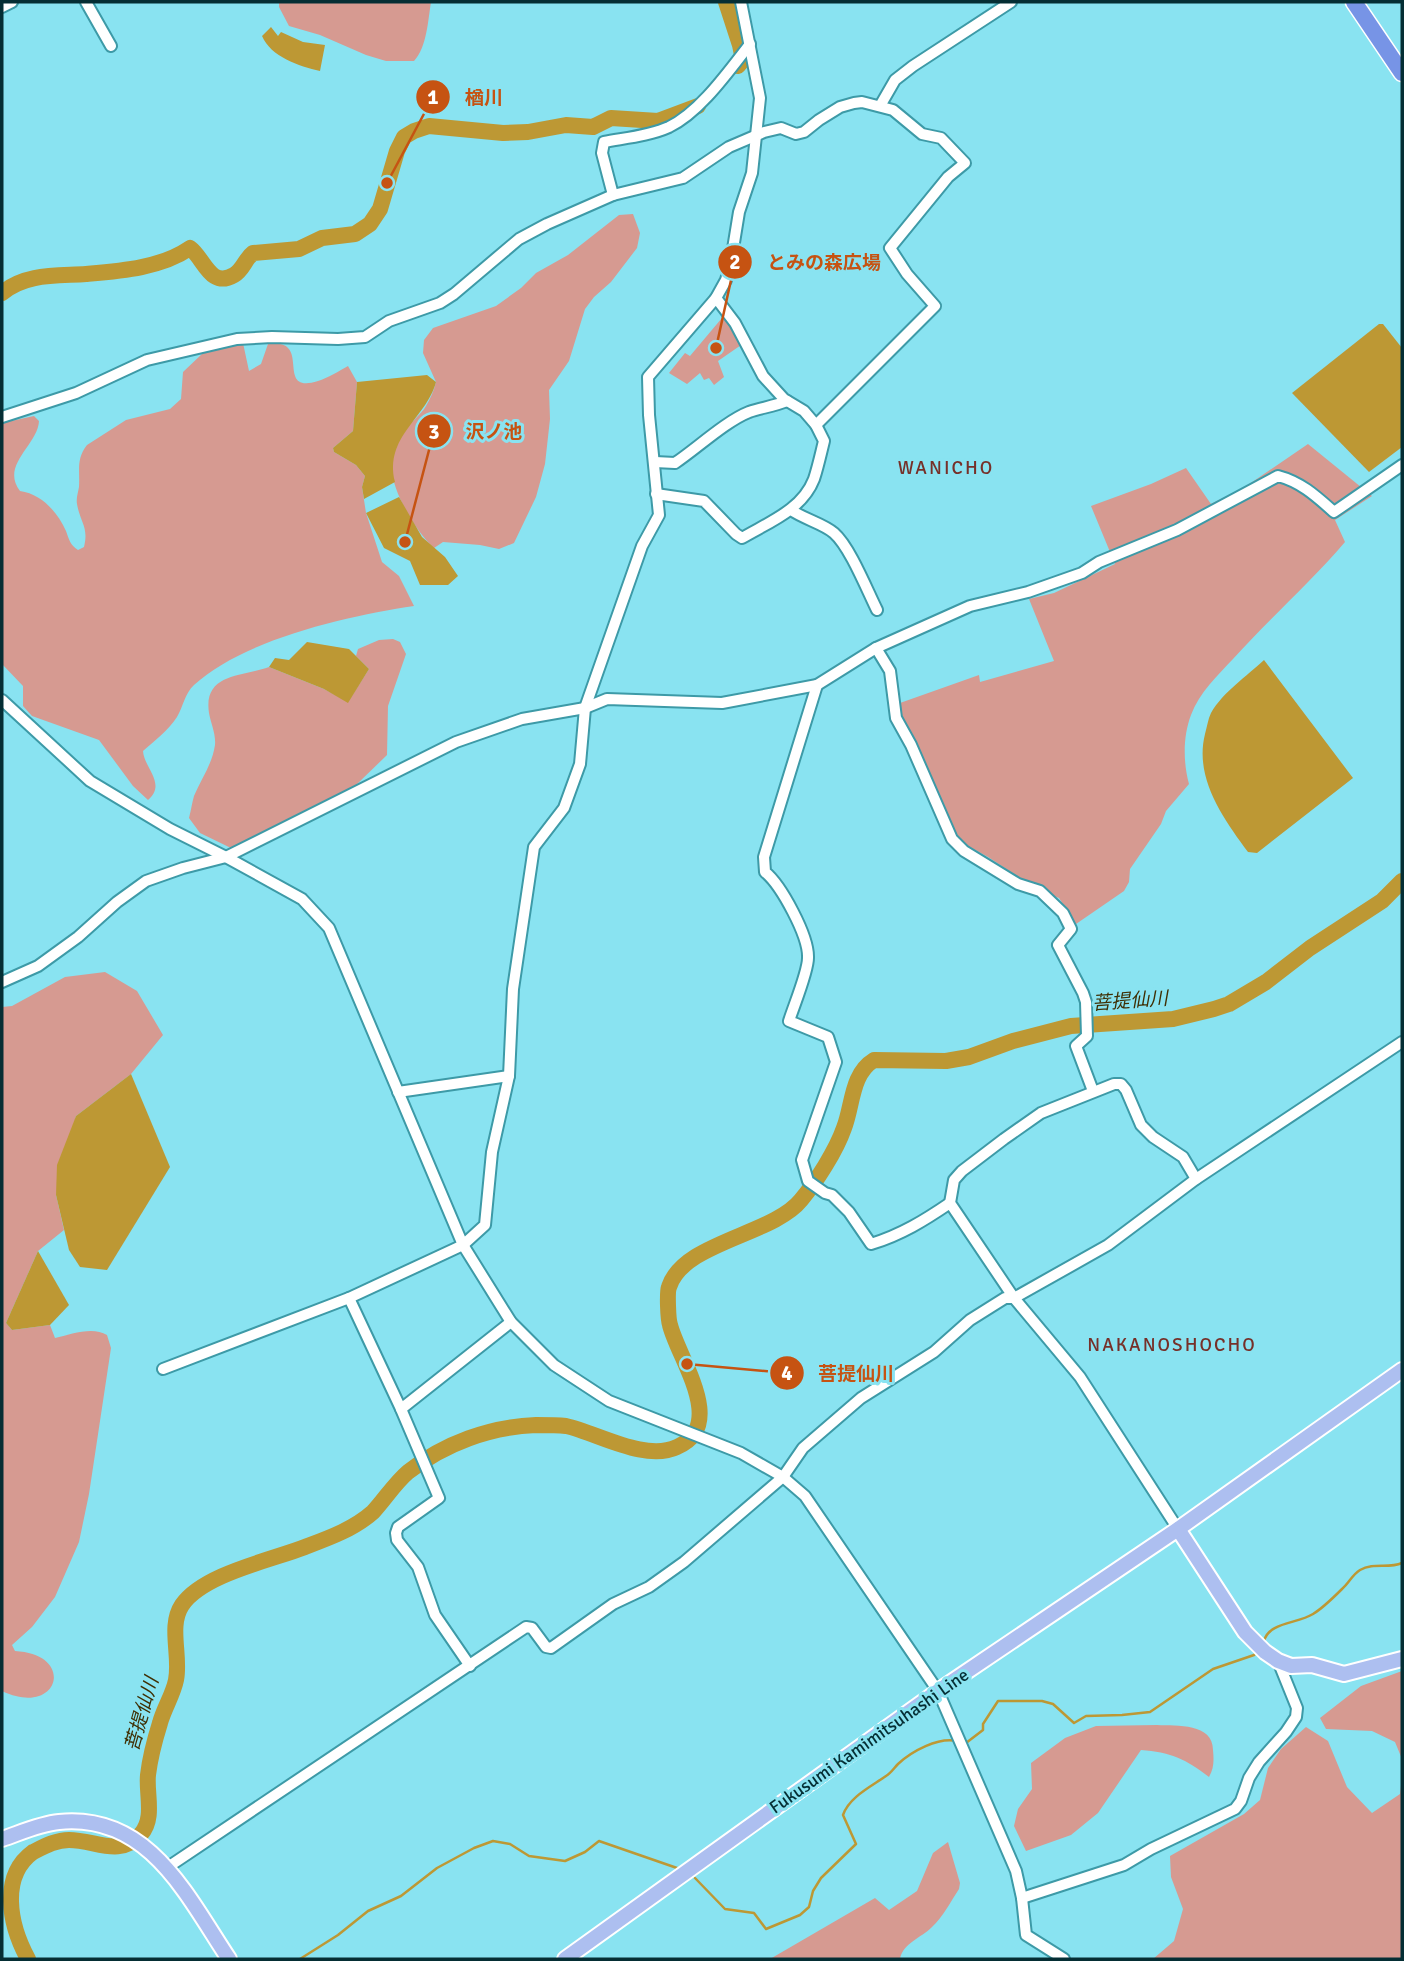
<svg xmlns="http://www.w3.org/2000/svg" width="1404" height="1961" font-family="Signika,'Noto Sans JP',sans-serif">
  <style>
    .green { fill: #d69a91 }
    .water { fill: #bd9834 }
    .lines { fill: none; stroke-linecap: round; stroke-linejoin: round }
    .stream { stroke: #bd9834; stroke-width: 2.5 }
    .river { stroke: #bd9834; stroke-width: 16 }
    .minor-casing { stroke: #3d9aa7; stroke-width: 14 }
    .major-casing { stroke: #fff; stroke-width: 18 }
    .highway-casing { stroke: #fff; stroke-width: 19 }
    .minor { stroke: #fff; stroke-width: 10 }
    .major { stroke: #adbff0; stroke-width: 14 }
    .highway { stroke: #7794e6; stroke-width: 16 }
    .labels { text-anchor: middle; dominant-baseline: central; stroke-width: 6; stroke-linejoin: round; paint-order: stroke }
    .street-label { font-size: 18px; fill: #052e34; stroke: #89e3f1 }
    .neighbourhood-label { font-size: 19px; letter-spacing: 2px; fill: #763029; stroke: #89e3f1 }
    .water-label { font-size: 19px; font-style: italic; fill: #3f2f04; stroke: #89e3f1 }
    .leader { fill: none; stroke: #c65312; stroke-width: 2.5 }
    .callout-dot { fill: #c65312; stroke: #89e3f1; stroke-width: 2.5 }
    .mark-label { font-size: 21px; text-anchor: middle; font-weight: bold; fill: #fff }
    .callout-label { font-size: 19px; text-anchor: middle; font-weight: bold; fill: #c65312; stroke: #89e3f1; stroke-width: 6; stroke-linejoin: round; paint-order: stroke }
  </style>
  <rect width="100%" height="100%" fill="#89e3f1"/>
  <g class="green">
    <path d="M 279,2 L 431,2 C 428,20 427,47 414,61 L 386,61 L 366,55 L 320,35 L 289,26 L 279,7 Z"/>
    <path d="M 633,214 L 640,233 L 637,248 L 611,282 L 594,297 L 585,309 L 569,361 L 549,390 L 550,419 L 545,464 L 536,497 L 514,543 L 499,549 L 480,545 L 443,542 L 434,548 C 417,533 391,491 392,467 C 392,458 397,443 401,436 C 408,424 421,415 426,406 C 430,399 434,391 436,382 L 423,353 L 424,340 L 433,328 L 496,306 L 521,288 L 536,273 L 568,255 L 619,215 Z"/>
    <path d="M 727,312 L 744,343 L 718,361 L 724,377 L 714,385 L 709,378 L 704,380 L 700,373 L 687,384 L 669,373 L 685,353 L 690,356 Z"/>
    <path d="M 243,343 L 249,371 L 261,364 L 268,344 C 314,337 273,395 318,381 C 328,378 339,371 348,366 L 357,382 L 353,431 L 333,448 L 334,452 L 356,465 L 365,476 L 362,487 L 366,513 L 382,562 L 399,576 L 414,606 C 348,616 244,639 194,685 C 185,693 183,707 177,717 C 168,731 154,741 143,751 C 144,768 167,784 148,800 L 133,786 L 99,740 L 32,716 L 23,706 L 23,686 L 2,664 L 2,423 L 34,416 L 39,421 C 38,445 0,465 20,491 C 41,494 57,511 66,531 C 69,539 70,545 78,550 L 84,547 C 89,527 80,522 77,504 C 76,498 78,493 79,487 C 80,470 76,459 87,445 L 126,420 L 170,409 L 181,399 L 183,372 L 203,353 Z"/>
    <path d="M 1308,444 L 1372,496 L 1335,520 L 1345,542 C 1310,583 1269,619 1233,659 C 1218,675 1199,693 1191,715 C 1183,736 1183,762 1189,784 L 1166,811 L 1161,824 L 1130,869 L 1129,882 L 1124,891 L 1076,924 L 1059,898 L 1040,891 L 988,857 L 961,842 L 949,823 L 924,759 L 902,718 L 900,703 L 979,675 L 980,682 L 1054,661 L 1029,599 L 1054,593 L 1115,564 L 1091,506 L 1151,484 L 1186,468 L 1211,504 L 1245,487 Z"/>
    <path d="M 393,639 L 400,642 L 406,654 L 388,706 L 387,755 L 354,787 L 265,835 L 233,849 L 200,833 L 189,818 C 191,810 192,803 194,796 C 201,779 212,765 215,745 C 216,734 211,724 209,713 C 203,673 242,677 269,667 L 324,689 L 348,702 L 369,669 L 356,656 L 358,649 L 379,640 Z"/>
    <path d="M 105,972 L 137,991 L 163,1035 L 131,1074 L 76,1116 L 56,1195 L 64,1230 L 38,1251 L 6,1323 L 12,1330 L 50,1325 L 55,1338 C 71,1334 93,1326 107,1335 L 111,1348 L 89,1494 L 79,1542 L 55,1597 L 32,1627 L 12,1645 L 15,1651 C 77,1654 59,1718 2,1691 L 2,1007 L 12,1006 L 65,977 Z"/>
    <path d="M 1402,1671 L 1402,1759 L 1395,1742 L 1372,1731 L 1326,1729 L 1320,1718 L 1361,1686 Z"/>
    <path d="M 1157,1725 C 1177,1726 1213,1723 1213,1750 C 1214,1761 1214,1768 1209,1777 C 1186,1759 1170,1752 1141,1750 L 1098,1813 L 1071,1835 L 1026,1851 L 1014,1826 L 1018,1809 L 1032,1789 L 1031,1763 L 1065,1738 L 1096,1726 Z"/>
    <path d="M 1306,1727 L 1328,1741 L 1347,1787 L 1372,1813 L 1400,1794 L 1402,1777 L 1402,1959 L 1153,1959 L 1174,1941 L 1183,1909 L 1171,1877 L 1170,1856 L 1244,1814 L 1260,1800 L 1268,1768 L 1281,1749 Z"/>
    <path d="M 948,1842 L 960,1883 L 959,1889 C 951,1901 943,1917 932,1927 C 921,1938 903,1943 900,1959 L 770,1959 L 875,1898 L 889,1910 L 917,1891 L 933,1853 Z"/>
  </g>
  <g class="water">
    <path d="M 271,27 L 278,36 L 281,32 L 303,42 L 325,45 L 320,71 C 299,66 271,57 262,36 Z"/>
    <path d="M 1379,324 L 1383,324 L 1402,348 L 1402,447 L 1369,472 L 1292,393 Z"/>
    <path d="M 427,375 L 436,382 C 426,419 384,436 395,482 L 364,499 L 362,487 L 365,476 L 356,465 L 334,452 L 333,448 L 353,431 L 357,382 Z"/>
    <path d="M 399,497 L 422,537 L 445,557 L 458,576 L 448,585 L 420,585 L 410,561 L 384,548 L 366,513 Z"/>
    <path d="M 307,642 L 349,649 L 369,669 L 348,703 L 324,689 L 269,667 L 275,658 L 289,660 Z"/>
    <path d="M 1264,660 L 1353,778 L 1257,853 L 1248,852 C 1223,818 1194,778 1205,734 C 1207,727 1208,719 1211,713 C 1223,692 1247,676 1264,660 Z"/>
    <path d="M 131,1074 L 170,1167 L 107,1270 L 80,1267 L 69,1250 L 56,1195 L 57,1165 L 76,1116 Z"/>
    <path d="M 38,1251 L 69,1305 L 50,1325 L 12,1330 L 6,1323 Z"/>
  </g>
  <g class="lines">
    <g class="stream">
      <path d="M 1264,1641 C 1269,1622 1297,1624 1313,1614 C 1323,1608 1334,1597 1342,1589 C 1349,1583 1352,1575 1360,1570 C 1374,1562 1388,1569 1402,1563"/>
      <path d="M 963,1743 L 966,1743 L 983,1730 L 983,1724 L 998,1701 L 1042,1701 L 1053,1704 L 1074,1723 L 1086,1716 L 1122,1715 L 1150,1712 L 1213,1669 L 1254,1655 L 1257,1652"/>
      <path d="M 695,1878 L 725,1909 L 754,1913 L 766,1929 L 800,1915 L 809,1907 L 813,1891 L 821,1878 L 856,1844 L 843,1815 C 849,1797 872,1786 886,1776 C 891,1773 894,1768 898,1764 C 912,1751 938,1737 957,1741"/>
      <path d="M 300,1959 L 338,1935 L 368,1911 L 401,1896 L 437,1868 L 474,1848 L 493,1841 L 510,1844 L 529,1856 L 565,1861 L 585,1852 L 599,1841 L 677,1868"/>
    </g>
    <g class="river">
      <path d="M 726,2 L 740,45 L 743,60 L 738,66"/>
      <path d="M 2,293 C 26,273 57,276 86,274 C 121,271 161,268 190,248 C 204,258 210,289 234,275 C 243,270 245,259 253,253 L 299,249 L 322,238 L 355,234 L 370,224 L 380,209 L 397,151 L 404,137 L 414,131 L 429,126 L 503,133 L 528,132 L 566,125 L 593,127 L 611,118 L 658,121 L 698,106"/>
      <path d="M 28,1959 C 9,1924 0,1876 33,1852 C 45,1846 56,1840 69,1840 C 96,1840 119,1858 141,1834 C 155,1818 146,1794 148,1775 C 150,1758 155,1739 160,1723 C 164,1708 173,1695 176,1680 C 181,1656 168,1626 182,1605 C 203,1574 272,1560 305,1547 C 329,1538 354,1529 373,1512 C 385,1499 395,1483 408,1472 C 445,1443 490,1427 536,1425 C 545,1425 557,1425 566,1426 C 598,1433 645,1462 677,1447 C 728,1425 678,1358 670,1325 C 668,1319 667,1292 669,1287 C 683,1242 773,1235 801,1200 C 816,1182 836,1151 844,1128 C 853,1105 851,1074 874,1060 L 946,1061 L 969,1057 L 1013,1041 L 1071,1026 L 1173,1019 L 1214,1009 L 1229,1004 L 1266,982 L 1310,948 L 1382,901 L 1402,881"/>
    </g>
    <defs>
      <g id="minor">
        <path d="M 86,2 L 111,46"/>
        <path d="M 2,7 L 12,2"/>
        <path d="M 880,106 L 895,80 L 913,66 L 1011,2"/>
        <path d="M 613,195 L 683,178 L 729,147 L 764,132 L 781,128 L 796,134 L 804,132 L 819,120 L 840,107 L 854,103 L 862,102 L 893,110 L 922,134 L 941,138 L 965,163 L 948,177 L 890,248 L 907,274 L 935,306 L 816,425"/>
        <path d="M 2,417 L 76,393 L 147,360 L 237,339 L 272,337 L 338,339 L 365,337 L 389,321 L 440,303 L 454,294 L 519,239 L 547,224 L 613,195 L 602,153 L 604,142 C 625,138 649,136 669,127 C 700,112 728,72 750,44"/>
        <path d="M 655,462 L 675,463 C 696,449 726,421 749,412 C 761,408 774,406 787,401"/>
        <path d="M 656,494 L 704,501 L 736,534 L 742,538 C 769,522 802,510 814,479 C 818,467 821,453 824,441 L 816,425 L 804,411 L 784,399 L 763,376 L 735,323 L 716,298"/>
        <path d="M 791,510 C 804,519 824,524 834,533 C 850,547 867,590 877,610"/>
        <path d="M 876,648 L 890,671 L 896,718 L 911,745 L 952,839 L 964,851 L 1018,884 L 1040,891 L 1063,913 L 1071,929 L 1058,945 L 1083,993 L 1086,1002 L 1087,1036 L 1076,1046 L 1093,1091"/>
        <path d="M 817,685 L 764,857 L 765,872 C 781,885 809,936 808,958 C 808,972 794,1005 789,1021 L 828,1037 L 836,1062 L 802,1160 L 808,1181 L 825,1193 L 832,1195 L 849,1212 L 871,1244 C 901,1235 925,1220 950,1203"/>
        <path d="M 2,700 L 90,781 L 170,829 L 226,857 L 302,899 L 329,928 L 463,1245 L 511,1322 L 554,1365 L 609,1401 L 741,1453 L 783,1477 L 805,1496 L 938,1691 L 1016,1871 L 1022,1898 L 1026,1935 L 1064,1959"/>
        <path d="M 2,982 L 38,966 L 78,937 L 117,902 L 146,881 L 183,868 L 226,857 L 456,742 L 522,719 L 585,708 L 607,699 L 722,703 L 817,685 L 876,648 L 970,606 L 1028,592 L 1082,573 L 1099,562 L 1177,530 L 1278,476 C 1301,482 1316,496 1334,512 L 1402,465"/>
        <path d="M 398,1092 L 509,1076"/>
        <path d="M 349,1298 L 401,1409 L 439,1498 L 398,1527 L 396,1533 L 397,1540 L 418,1567 L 435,1615 L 470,1666"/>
        <path d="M 163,1369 L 349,1298 L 463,1245 L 485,1225 L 492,1152 L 509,1076 L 513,989 L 534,847 L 564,808 L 580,764 L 585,708 L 642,546 L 659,515 L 649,415 L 648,377 L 716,298 L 726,280 L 731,261 L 739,212 L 752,173 L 760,98 L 741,2"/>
        <path d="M 401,1409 L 511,1322"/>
        <path d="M 1178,1529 L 1080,1377 L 1014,1298 L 950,1203 L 954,1180 L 962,1171 L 1004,1139 L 1041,1113 L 1114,1084 L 1121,1084 L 1126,1090 L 1141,1125 L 1153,1137 L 1183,1157 L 1196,1179"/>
        <path d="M 168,1867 L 526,1627 L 532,1628 L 546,1647 L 551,1648 L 613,1604 L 649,1587 L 684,1562 L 783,1477 L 803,1448 L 861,1398 L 934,1352 L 970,1320 L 1005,1298 L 1014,1298 L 1108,1245 L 1196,1179 L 1402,1042"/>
        <path d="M 1022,1898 L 1124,1865 L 1151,1849 L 1235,1809 L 1241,1801 L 1249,1778 L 1259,1762 L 1286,1732 L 1296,1717 L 1297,1708 L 1278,1661"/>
      </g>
      <g id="major">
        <path d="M 1178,1529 L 1245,1632 L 1265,1652 L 1278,1661 L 1291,1666 L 1312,1665 L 1344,1674 L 1402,1659"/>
        <path d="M 2,1839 C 20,1833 39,1824 59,1822 C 149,1813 187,1896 229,1959"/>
        <path d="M 565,1959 L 938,1691 L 1178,1529 L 1402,1370"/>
      </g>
      <path id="highway" d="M 1354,2 L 1402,73"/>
    </defs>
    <use href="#minor" class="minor-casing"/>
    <use href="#major" class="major-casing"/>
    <use href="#highway" class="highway-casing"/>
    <use href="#minor" class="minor"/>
    <use href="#major" class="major"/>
    <use href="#highway" class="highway"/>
  </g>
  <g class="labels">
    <g class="street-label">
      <text transform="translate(869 1741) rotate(-35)">Fukusumi Kamimitsuhashi Line</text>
    </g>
    <g class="neighbourhood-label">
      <text x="946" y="468">WANICHO</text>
      <text x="1172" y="1345">NAKANOSHOCHO</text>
    </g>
    <g class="water-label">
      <text transform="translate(1130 1001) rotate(-4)">菩提仙川</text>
      <text transform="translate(142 1714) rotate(-74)">菩提仙川</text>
    </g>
  </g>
  <path class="leader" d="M387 183L433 97M716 348L735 262M405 542L434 431M687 1364L787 1373"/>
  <g class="callout-dot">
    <circle cx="387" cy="183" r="7"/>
    <circle cx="716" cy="348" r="7"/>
    <circle cx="405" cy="542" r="7"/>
    <circle cx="687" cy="1364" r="7"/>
    <circle cx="433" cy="97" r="18"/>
    <circle cx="735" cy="262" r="18"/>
    <circle cx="434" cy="431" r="18"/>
    <circle cx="787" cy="1373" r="18"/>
  </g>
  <g class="mark-label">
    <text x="433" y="104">1</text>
    <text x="735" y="269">2</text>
    <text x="434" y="439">3</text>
    <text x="787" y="1380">4</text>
  </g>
  <g class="callout-label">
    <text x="484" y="104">楢川</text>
    <text x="824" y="269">とみの森広場</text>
    <text x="494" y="438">沢ノ池</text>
    <text x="856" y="1380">菩提仙川</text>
  </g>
  <rect width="1404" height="1961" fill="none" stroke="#052e34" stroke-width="7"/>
</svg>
